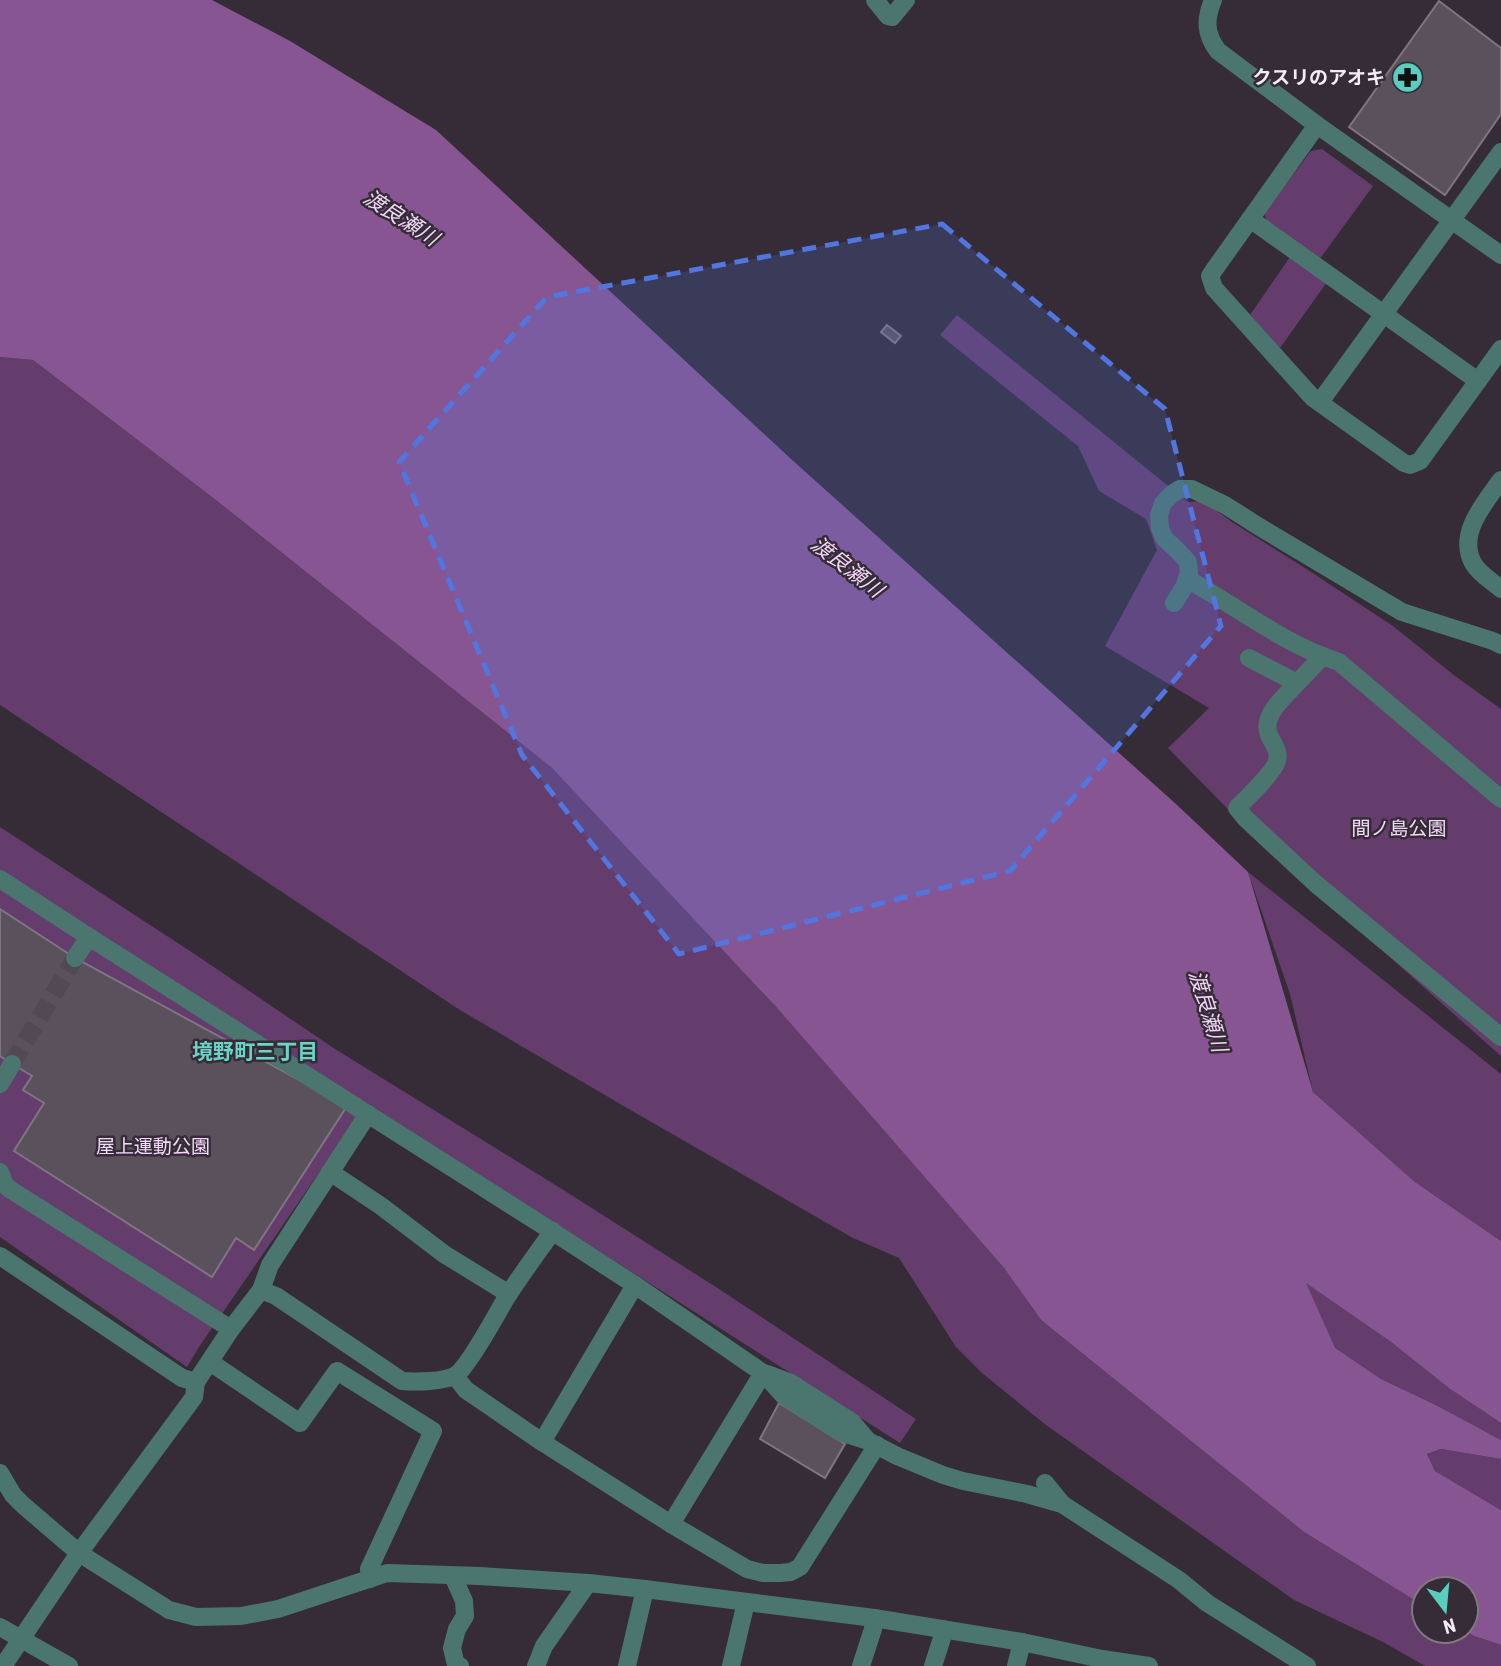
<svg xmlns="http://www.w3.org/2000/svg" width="1501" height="1666" font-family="'Roboto Condensed','Noto Sans JP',sans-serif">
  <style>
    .green { fill: #643d6c }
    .water { fill: #875592 }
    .building { fill: #5b515d; stroke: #7f7581; stroke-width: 2 }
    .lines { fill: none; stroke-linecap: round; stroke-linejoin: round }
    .minor-tunnel { stroke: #514953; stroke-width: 18; stroke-dasharray: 18 9; stroke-linecap: butt }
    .minor { stroke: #4b766f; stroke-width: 18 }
    .marked { fill: #5276df; fill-opacity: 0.2; stroke: #5276df; stroke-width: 5; stroke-dasharray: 14 9; stroke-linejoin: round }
    .labels { text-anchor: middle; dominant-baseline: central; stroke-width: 5; stroke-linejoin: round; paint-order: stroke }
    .poi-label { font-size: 19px; font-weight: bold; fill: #f2ecf3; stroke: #352c37; text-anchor: end }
    .park-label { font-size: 19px; fill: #f4d8fa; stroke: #352c37 }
    .water-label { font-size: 21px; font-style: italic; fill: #f1d5f7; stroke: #352c37 }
    .neighbourhood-label { font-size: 21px; font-weight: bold; fill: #6bd4c6; stroke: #352c37 }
  </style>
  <rect width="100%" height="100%" fill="#352c37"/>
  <g class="green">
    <path d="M 1322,149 L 1373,186 L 1319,260 L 1268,225 L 1264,213 L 1311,151 Z"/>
    <path d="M 1290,257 L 1327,282 L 1280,348 L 1250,315 Z"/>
    <path d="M 957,315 L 1188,502 L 1204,501 L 1232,522 L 1305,568 L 1393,626 L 1455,676 L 1501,709 L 1501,1056 L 1257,839 L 1168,748 L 1209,708 L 1105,646 L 1157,550 L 1146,519 L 1099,491 L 1078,446 L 940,335 Z"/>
    <path d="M 0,357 L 33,360 L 212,497 L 552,768 L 777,1008 L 1004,1268 L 1041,1320 L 1304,1532 L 1424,1606 L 1424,1631 L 1465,1631 L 1474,1636 L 1501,1645 L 1501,1666 L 1425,1666 L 1383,1642 L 1294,1600 L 1046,1425 L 982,1373 L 956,1347 L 899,1258 L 853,1238 L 627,1108 L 460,1010 L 0,705 Z"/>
    <path d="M 0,827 L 196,955 L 335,1049 L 565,1191 L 719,1289 L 916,1419 L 900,1443 L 367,1103 L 199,1347 L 187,1367 L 0,1237 Z"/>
    <path d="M 1248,872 L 1501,1074 L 1501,1241 L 1415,1182 L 1313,1092 L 1290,994 Z"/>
    <path d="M 1305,1282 L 1391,1342 L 1450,1389 L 1501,1423 L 1501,1440 L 1436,1405 L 1381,1379 L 1334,1348 Z"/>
    <path d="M 1441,1449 L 1501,1459 L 1501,1510 L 1435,1471 L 1427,1454 Z"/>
  </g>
  <path class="water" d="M 0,0 L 212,0 L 290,41 L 436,130 L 791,459 L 1176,804 L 1248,872 L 1313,1092 L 1415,1182 L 1501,1241 L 1501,1423 L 1450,1389 L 1391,1342 L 1306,1283 L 1335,1348 L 1381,1379 L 1436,1405 L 1501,1440 L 1501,1459 L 1441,1449 L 1427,1454 L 1435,1471 L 1501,1510 L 1501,1645 L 1474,1636 L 1465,1631 L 1466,1589 L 1424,1589 L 1424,1606 L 1304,1532 L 1041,1320 L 1004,1268 L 777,1008 L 552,768 L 212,497 L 33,360 L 0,357 Z"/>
  <g class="building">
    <path d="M 1439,1 L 1501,48 L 1501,114 L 1445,195 L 1349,127 Z"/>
    <path d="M 887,325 L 901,336 L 895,343 L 881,332 Z"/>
    <path d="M 0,909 L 75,958 L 347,1106 L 254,1250 L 236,1238 L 212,1277 L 14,1151 L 44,1103 L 23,1090 L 32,1076 L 0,1056 Z"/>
    <path d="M 779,1403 L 845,1444 L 825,1478 L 760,1439 Z"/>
  </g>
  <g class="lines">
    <path class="minor-tunnel" d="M 12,1064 L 75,958"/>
    <g class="minor">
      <path d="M 875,0 L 888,16 L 892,17 L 906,0"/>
      <path d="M 1213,0 C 1205,19 1205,34 1218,51 L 1317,125 L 1501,255"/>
      <path d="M 1317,125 L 1214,270 L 1210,276 L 1214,288 L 1313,398 L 1404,463 L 1410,465 L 1420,461 L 1501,349"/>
      <path d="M 1250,219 L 1478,381"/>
      <path d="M 1320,402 L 1501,152"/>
      <path d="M 1501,480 C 1485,503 1457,533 1473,563 C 1479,574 1492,581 1501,589"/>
      <path d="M 1187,579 C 1238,607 1283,644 1339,662 L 1501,799"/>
      <path d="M 1174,603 L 1184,587 L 1189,574 L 1188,562 L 1178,551 L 1164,538 L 1160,528 L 1159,515 L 1163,503 L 1172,494 L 1180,489 L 1192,489 L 1225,505 L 1258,526 L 1402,612 L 1493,641 L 1501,645"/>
      <path d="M 1249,658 L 1297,683 C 1285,697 1261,715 1269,735 C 1273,744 1280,751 1277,761 C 1274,772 1247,798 1237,808 L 1245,818 L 1316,884 L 1501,1037"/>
      <path d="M 1297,683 L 1323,656"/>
      <path d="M 0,879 L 89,937 L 547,1228 L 635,1285 L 763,1373 L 784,1396 L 840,1432 L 868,1441 L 897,1456 L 943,1475 L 963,1481 L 1027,1494 L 1062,1504 L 1179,1580 L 1207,1603 L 1307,1666"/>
      <path d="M 75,958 L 89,937"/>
      <path d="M 0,1084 L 12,1064"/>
      <path d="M 0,1172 L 5,1185 L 11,1190 L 231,1329"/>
      <path d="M 330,1172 L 381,1206 L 444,1254 L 509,1294"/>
      <path d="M 0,1256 L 182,1378 L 196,1382"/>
      <path d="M 261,1290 L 276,1296 L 402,1381 C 415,1382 445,1382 456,1375 C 468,1367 497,1314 506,1298 C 521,1275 537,1253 553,1231"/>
      <path d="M 210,1362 L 300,1423 L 337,1371 L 433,1431 L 369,1569 L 370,1579"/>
      <path d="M 767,1374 L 791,1383 L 852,1422 L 868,1441"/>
      <path d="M 455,1376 L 466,1390 L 542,1442 L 671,1524 L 747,1569 L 763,1573 L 780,1573 L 791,1572 L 800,1567 L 877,1445"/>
      <path d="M 542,1442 L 635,1285"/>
      <path d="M 0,1473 L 13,1495 L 23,1505 L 79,1553 L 169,1610 L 196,1617 L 241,1616 L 278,1609 L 387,1573 L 480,1576 L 588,1583 L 645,1589 L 874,1618 L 1022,1642 L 1102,1659 L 1149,1666"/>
      <path d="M 1045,1483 L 1062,1504"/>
      <path d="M 671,1524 L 763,1373"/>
      <path d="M 453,1576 L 464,1601 L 465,1616 L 457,1629 L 452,1648 L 456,1665 L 460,1666"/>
      <path d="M 0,1627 L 69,1666"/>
      <path d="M 3,1666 L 79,1553 L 194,1397 L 196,1382 L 231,1329 L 261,1290 L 270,1265 L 368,1114"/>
      <path d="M 536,1666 L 544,1646 L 588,1583"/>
      <path d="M 627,1666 L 645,1589"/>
      <path d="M 731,1666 L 746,1602"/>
      <path d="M 861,1666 L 873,1629 L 874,1618"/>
      <path d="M 933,1666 L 942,1638 L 943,1629"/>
      <path d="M 1016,1666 L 1022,1642"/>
    </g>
  </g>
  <path class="marked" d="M 942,224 L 1165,409 L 1221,626 L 1010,871 L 679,954 L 522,755 L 399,462 L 547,297 Z"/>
  <defs>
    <symbol id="pharmacy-disc" viewBox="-11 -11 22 22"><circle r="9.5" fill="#59cebf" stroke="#352c37"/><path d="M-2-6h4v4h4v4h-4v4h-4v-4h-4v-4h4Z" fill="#111"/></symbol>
  </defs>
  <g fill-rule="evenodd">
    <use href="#pharmacy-disc" x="1390" y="60" width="35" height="35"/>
  </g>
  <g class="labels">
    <g class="poi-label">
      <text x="1385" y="77">クスリのアオキ</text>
    </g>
    <g class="park-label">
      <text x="1399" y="828">間ノ島公園</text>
      <text x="153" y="1146">屋上運動公園</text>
    </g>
    <g class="water-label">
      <text transform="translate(401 218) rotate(33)">渡良瀬川</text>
      <text transform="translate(847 567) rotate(38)">渡良瀬川</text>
      <text transform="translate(1208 1011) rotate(73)">渡良瀬川</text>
    </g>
    <g class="neighbourhood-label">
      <text x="255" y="1052">境野町三丁目</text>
    </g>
  </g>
  <g transform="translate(1445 1610) rotate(164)"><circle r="33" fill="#352c37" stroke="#817982" stroke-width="2"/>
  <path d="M0-5L12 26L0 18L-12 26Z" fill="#59cebf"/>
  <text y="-10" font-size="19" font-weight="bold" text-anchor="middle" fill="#f2ecf3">N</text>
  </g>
</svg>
